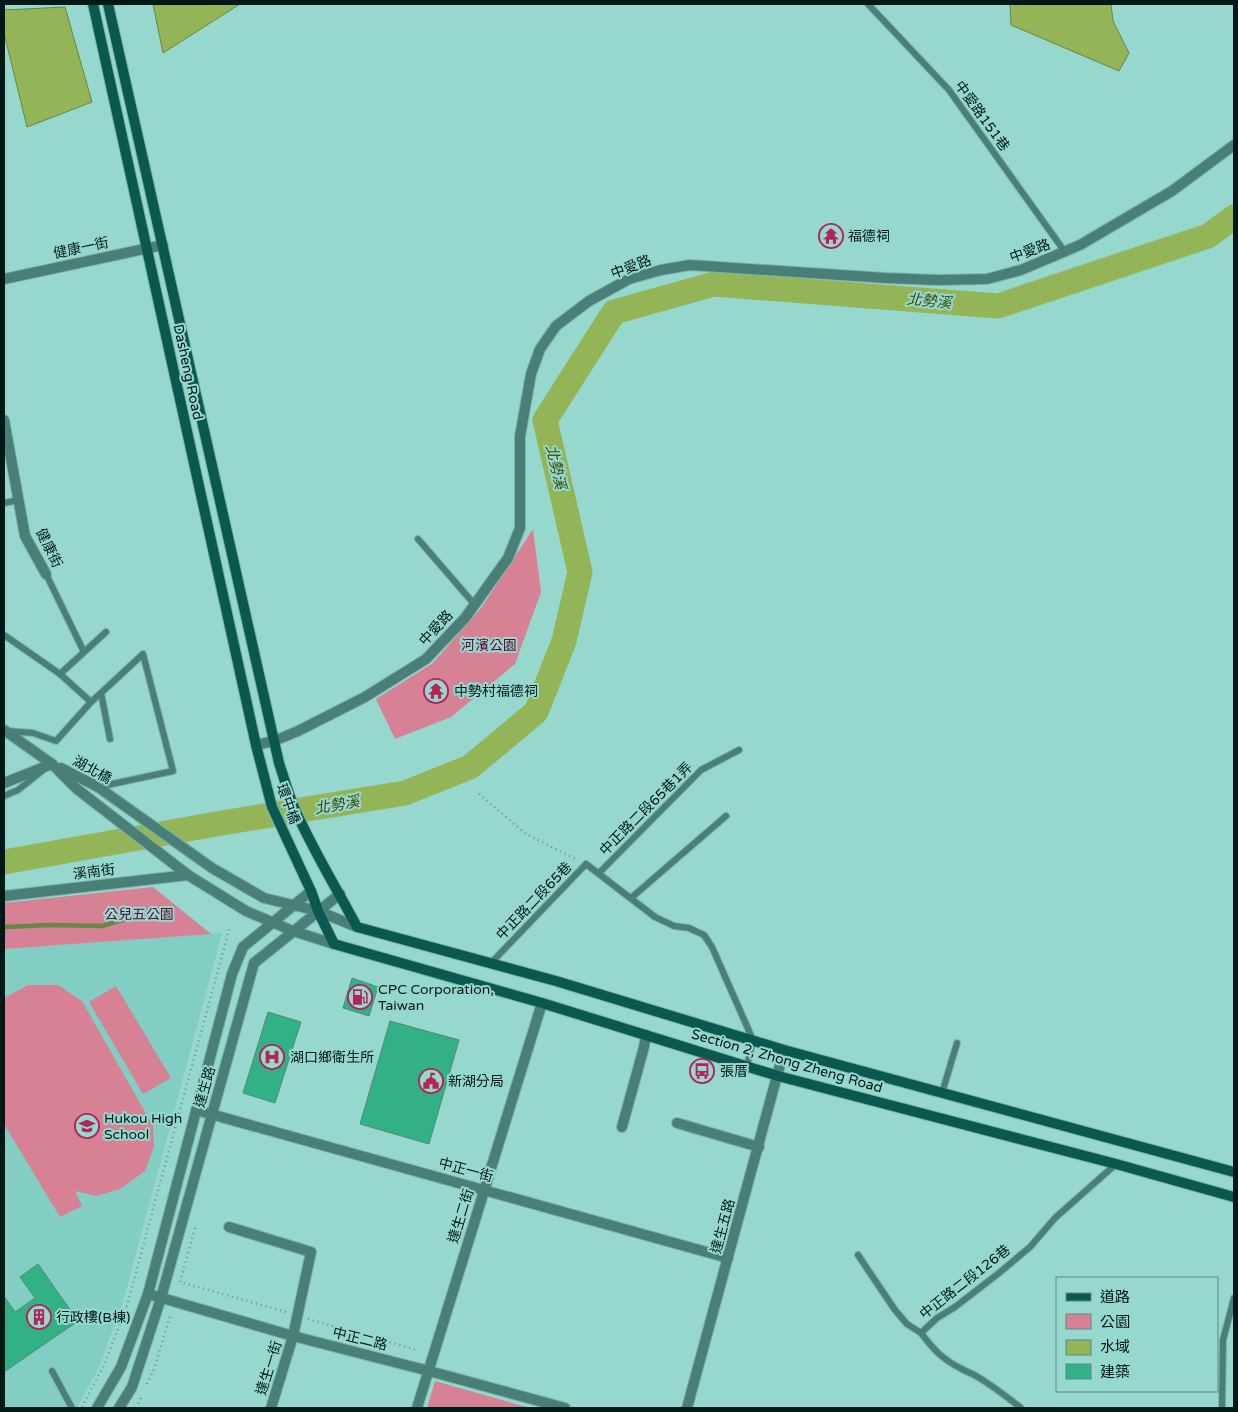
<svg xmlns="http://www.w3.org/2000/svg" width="1238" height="1412" font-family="'Varela Round','Noto Sans TC',sans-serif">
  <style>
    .built { fill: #82cec4 }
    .green { fill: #d78195 }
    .water { fill: #94b557; stroke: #688644 }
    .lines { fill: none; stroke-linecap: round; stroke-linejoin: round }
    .stream { stroke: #688644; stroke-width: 4.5 }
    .river { stroke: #94b557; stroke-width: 25 }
    .building { fill: #31b185; stroke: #558a74 }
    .service-casing { stroke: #7bb5ad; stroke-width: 8 }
    .minor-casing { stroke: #7bb5ad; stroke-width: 12 }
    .tertiary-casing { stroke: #7bb5ad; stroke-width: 12 }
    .secondary-casing { stroke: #7bb5ad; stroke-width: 12 }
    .path { stroke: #649790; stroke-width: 2.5; stroke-dasharray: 1 4; stroke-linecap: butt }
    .service { stroke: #4a7f78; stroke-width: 6 }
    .minor { stroke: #4a7f78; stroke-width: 10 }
    .tertiary { stroke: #4a7f78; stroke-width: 10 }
    .secondary { stroke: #0b5851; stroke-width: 10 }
    .labels { text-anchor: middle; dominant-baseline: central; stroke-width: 4; stroke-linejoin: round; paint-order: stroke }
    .street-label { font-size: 14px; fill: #001916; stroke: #96d7ce }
    .poi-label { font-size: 14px; fill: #001916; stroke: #96d7ce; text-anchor: start }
    .park-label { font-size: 14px; fill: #63042b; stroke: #96d7ce }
    .water-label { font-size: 15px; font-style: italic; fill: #364901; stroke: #96d7ce }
  </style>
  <rect width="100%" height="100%" fill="#96d7ce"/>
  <path class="built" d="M 222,933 L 123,1302 L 99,1367 L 77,1408 L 4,1408 L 4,949 Z"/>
  <g class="green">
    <path d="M 533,529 L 541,592 L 515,664 L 451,717 L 395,739 L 376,699 L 433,663 L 481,608 Z"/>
    <path d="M 153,887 L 211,934 L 4,949 L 4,903 Z"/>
    <path d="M 28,985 L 58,985 L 82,1001 L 153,1126 L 154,1147 L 145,1171 L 120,1189 L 96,1196 L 75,1191 L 82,1206 L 60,1217 L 4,1124 L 4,998 Z"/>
    <path d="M 116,986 L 171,1078 L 143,1094 L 89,1002 Z"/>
    <path d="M 435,1381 L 530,1408 L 427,1408 Z"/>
  </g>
  <g class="water">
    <path d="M 153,4 L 240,4 L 163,53 Z"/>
    <path d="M 1010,4 L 1111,4 L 1113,21 L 1129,53 L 1119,71 L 1011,25 Z"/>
    <path d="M 65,7 L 92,102 L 27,127 L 4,33 L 4,10 Z"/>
  </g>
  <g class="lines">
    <path class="stream" d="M 4,927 L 50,925 L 102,926 L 154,910"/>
    <path class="river" d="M 4,862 L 222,823 L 405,793 L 470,767 L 536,712 L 564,641 L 580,572 L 545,420 L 614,312 L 714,284 L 998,306 L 1208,236 L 1234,217"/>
  </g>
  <g class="building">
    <path d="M 352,978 L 378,987 L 369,1016 L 343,1008 Z"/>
    <path d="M 268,1012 L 301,1022 L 275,1103 L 243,1093 Z"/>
    <path d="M 390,1021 L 459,1040 L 429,1144 L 360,1124 Z"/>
    <path d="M 38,1264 L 78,1321 L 4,1372 L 4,1296 L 15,1312 L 35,1298 L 20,1277 Z"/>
  </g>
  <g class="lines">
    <defs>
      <g id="service">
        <path d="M 868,4 L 949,90 L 1065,252"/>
        <path d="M 4,503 L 19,500"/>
        <path d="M 418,539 L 475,605"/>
        <path d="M 46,574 L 84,652"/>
        <path d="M 4,635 L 60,674 L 91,702 L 56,741 L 33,733 L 7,731"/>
        <path d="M 60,674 L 106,632"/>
        <path d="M 91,702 L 101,693 L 110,739"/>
        <path d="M 98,787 L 173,771 L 143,654 L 101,693"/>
        <path d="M 4,796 L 18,790 L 42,771"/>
        <path d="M 599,873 L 701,770 L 739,750"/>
        <path d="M 631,898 L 726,816"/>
        <path d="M 491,963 L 586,864 L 655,917 L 674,926 L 689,928 L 704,935 L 712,947 L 753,1040 L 747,1066"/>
        <path d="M 942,1093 L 957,1043"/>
        <path d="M 858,1255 L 895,1310 L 907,1324 L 921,1333"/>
        <path d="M 52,1371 L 72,1408"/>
        <path d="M 1021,1408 C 1007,1397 992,1385 976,1376 C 972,1373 966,1372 962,1369 C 943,1360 933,1349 921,1333 L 937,1318 L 955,1307 L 999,1273 L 1030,1247 L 1055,1218 L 1116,1164"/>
        <path d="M 1222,1408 L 1223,1340 L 1234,1298"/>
      </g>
      <g id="minor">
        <path d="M 4,279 L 163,245"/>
        <path d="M 4,420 L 25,536 L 46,574"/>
        <path d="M 256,745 L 274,741 L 298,731 L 365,697 L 426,659 L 465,618 L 508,558 L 520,528 L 520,436 L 531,374 L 540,349 L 556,326 L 589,301 L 629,279 L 661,270 L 690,265 L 886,278 L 938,280 L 987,279 L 1021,270 L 1080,245 L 1172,191 L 1234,145"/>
        <path d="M 4,783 L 52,764"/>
        <path d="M 4,896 L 188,875"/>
        <path d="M 196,1110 L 728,1258"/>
        <path d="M 677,1123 L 759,1147"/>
        <path d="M 622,1127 L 644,1047 L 646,1035"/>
        <path d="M 229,1227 L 311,1252 L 293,1336 L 271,1408"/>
        <path d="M 148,1294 L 293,1336 L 429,1371 L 565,1408"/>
        <path d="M 417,1408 L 542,1003"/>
        <path d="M 687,1408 L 784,1050"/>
      </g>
      <g id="tertiary">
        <path d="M 4,730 L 52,764 L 77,789 L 188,875 L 246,911 L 293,931 L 334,944"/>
        <path d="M 61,768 L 98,787 L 212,868 L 264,898 L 318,911 L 357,927"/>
        <path d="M 97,1408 L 121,1367 L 148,1294 L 232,974 L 243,947 L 311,891"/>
        <path d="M 119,1408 L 132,1387 L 161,1298 L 254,963 L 340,894"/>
      </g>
      <g id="secondary">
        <path d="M 93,4 L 256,745 L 272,807 L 311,891 L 318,911 L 334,944 L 542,1003 L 778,1076 L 1116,1164 L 1234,1197"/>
        <path d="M 108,4 L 279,763 C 284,778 288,793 294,807 C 312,849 336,887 357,927 L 556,981 L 784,1050 L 1234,1172"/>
      </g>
    </defs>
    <use href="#service" class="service-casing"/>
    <use href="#minor" class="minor-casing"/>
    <use href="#tertiary" class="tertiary-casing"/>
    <use href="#secondary" class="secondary-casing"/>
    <g class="path">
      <path d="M 479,794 L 526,834 L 576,859"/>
      <path d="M 195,1228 L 180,1282 L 286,1312"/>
      <path d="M 308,1319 L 417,1350"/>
      <path d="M 147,1384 L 154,1369 L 171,1313"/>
      <path d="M 82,1407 L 103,1367 L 126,1309 L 230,926"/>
      <path d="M 136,1408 L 141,1398"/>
    </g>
    <use href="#service" class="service"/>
    <use href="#minor" class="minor"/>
    <use href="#tertiary" class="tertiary"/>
    <use href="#secondary" class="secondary"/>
  </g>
  <defs>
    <symbol id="temple-ring" viewBox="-11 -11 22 22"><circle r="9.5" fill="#96d7ce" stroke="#b32457" stroke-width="1.5"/><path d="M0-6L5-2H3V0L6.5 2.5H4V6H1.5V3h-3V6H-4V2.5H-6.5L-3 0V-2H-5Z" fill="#b32457"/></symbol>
    <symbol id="fuel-ring" viewBox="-11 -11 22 22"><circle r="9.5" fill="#96d7ce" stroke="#b32457" stroke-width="1.5"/><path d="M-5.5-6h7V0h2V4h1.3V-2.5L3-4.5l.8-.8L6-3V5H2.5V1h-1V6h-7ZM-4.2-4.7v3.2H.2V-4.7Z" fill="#b32457"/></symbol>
    <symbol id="hospital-ring" viewBox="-11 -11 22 22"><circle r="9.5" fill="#96d7ce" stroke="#b32457" stroke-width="1.5"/><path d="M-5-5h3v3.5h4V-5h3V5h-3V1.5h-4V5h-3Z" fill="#b32457"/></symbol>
    <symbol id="bus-ring" viewBox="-11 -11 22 22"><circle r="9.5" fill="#96d7ce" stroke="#b32457" stroke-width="1.5"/><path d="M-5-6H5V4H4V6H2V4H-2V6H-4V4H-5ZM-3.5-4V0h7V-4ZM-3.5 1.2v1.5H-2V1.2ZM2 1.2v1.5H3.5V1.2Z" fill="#b32457"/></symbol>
    <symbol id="civic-ring" viewBox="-11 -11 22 22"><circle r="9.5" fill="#96d7ce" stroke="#b32457" stroke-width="1.5"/><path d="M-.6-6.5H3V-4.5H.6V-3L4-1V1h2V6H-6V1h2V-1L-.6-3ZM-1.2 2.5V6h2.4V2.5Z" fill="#b32457"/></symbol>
    <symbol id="school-ring" viewBox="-11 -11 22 22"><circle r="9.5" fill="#96d7ce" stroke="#b32457" stroke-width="1.5"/><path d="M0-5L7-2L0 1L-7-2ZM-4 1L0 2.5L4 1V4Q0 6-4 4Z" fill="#b32457"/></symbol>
    <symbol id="building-ring" viewBox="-11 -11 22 22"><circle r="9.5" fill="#96d7ce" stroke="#b32457" stroke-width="1.5"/><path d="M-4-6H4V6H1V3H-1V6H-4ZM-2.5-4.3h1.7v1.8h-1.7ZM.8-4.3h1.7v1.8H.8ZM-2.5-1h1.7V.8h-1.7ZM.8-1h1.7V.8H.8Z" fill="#b32457"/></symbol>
  </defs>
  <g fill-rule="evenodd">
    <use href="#temple-ring" x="817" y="222" width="28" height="28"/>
    <use href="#temple-ring" x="422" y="677" width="28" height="28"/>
    <use href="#fuel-ring" x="346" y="983" width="28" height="28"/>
    <use href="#hospital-ring" x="258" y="1043" width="28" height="28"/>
    <use href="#bus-ring" x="688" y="1057" width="28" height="28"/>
    <use href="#civic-ring" x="417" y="1067" width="28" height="28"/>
    <use href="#school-ring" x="73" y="1112" width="28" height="28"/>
    <use href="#building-ring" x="25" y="1303" width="28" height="28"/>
  </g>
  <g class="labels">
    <g class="street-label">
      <text transform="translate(982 116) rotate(54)">中愛路151巷</text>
      <text transform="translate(81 248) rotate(-12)">健康一街</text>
      <text transform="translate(1030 251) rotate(-20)">中愛路</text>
      <text transform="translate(631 267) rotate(-21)">中愛路</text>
      <text transform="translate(188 372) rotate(78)">Dasheng Road</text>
      <text transform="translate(49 548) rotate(64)">健康街</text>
      <text transform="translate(436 628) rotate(-47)">中愛路</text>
      <text transform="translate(92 770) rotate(29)">湖北橋</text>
      <text transform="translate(288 804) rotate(70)">環中橋</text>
      <text transform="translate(646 809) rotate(-45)">中正路二段65巷1弄</text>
      <text transform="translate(94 872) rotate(-7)">溪南街</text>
      <text transform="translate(534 901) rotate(-46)">中正路二段65巷</text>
      <text transform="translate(787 1061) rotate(16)">Section 2, Zhong Zheng Road</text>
      <text transform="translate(205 1087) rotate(-74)">達生路</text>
      <text transform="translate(466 1170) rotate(15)">中正一街</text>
      <text transform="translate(461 1216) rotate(-73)">達生二街</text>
      <text transform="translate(723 1226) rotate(-75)">達生五路</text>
      <text transform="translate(965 1282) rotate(-38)">中正路二段126巷</text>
      <text transform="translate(360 1339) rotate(14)">中正二路</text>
      <text transform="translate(269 1368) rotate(-73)">達生一街</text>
    </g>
    <g class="poi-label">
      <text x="848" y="236">福德祠</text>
      <text x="454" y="691">中勢村福德祠</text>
      <text x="378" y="989">CPC Corporation,<tspan x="378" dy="16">Taiwan</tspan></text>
      <text x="290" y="1057">湖口鄉衛生所</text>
      <text x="720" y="1071">張厝</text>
      <text x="448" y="1081">新湖分局</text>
      <text x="104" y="1118">Hukou High<tspan x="104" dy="16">School</tspan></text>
      <text x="56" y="1317">行政樓(B棟)</text>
    </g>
    <g class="park-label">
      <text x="489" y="645">河濱公園</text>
      <text x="139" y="914">公兒五公園</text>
    </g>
    <g class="water-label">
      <text transform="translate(929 301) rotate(5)">北勢溪</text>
      <text transform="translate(556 467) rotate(77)">北勢溪</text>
      <text transform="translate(337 805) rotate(-10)">北勢溪</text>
    </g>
  </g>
  <rect width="1238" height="1412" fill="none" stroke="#001916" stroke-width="10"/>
  <rect x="1056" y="1277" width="162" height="115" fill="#96d7ce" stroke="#5a8b84"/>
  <rect x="1066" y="1293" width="25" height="8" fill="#0b5851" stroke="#5a8b84"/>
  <text x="1100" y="1302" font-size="15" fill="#001916">道路</text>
  <rect x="1066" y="1314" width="25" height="15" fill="#d78195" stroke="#5a8b84"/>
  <text x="1100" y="1327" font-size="15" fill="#001916">公園</text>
  <rect x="1066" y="1340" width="25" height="15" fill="#94b557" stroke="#5a8b84"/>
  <text x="1100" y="1352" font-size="15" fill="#001916">水域</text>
  <rect x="1066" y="1364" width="25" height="15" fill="#31b185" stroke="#5a8b84"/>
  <text x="1100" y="1377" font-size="15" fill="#001916">建築</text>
</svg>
